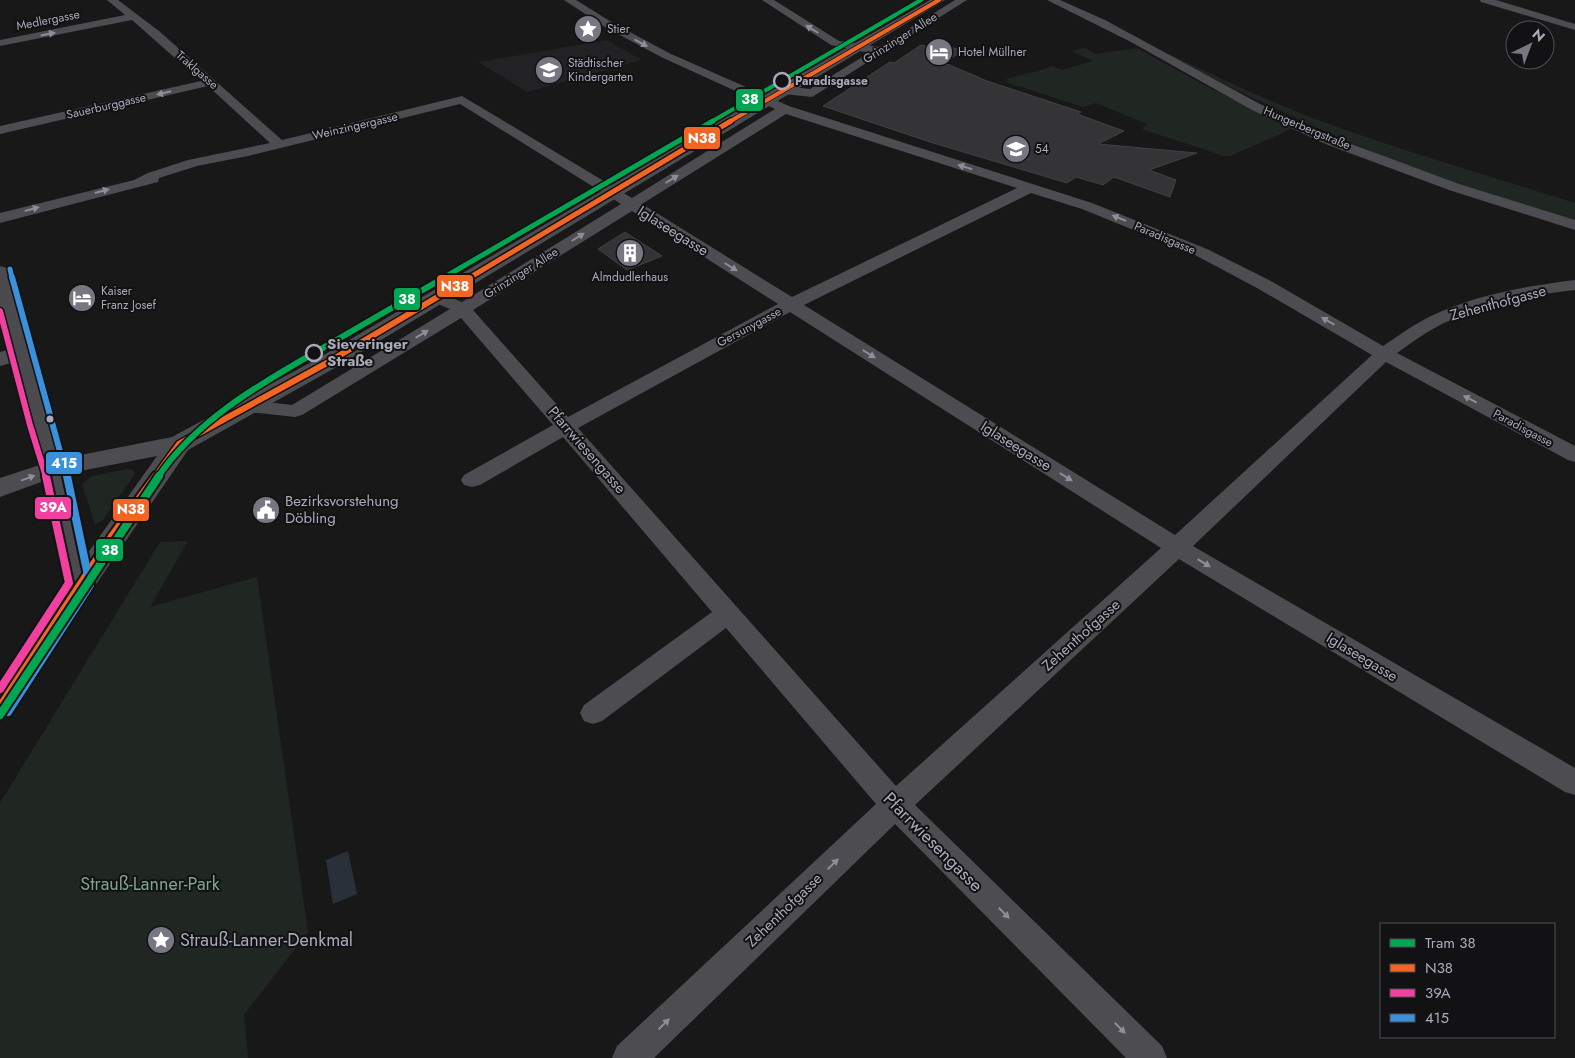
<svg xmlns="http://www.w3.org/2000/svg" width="1575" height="1058" font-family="Jost,sans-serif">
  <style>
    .built { fill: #222224 }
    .green { fill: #202722 }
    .water { fill: #2a303a }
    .building { fill: #343436; stroke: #414044 }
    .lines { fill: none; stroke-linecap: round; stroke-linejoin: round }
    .minor { fill: #4c4c51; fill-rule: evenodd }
    .tertiary { fill: #4c4c51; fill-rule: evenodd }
    .secondary { fill: #4b4b4f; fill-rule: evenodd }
    .bus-1-far3-casing { stroke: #121214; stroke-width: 5.5 }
    .bus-1-far2-casing { stroke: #121214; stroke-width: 8 }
    .bus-1-far1-casing { stroke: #121214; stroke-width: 9 }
    .bus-1-casing { stroke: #121214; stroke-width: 12 }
    .bus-2-far1-casing { stroke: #121214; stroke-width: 9 }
    .bus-2-casing { stroke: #121214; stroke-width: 12 }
    .bus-3-far2-casing { stroke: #121214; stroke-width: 8 }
    .bus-3-far1-casing { stroke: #121214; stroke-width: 9 }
    .bus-3-casing { stroke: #121214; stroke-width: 12 }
    .bus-1-far3 { stroke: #f26522; stroke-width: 4 }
    .bus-1-far2 { stroke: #f26522; stroke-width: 5 }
    .bus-1-far1 { stroke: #f26522; stroke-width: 6 }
    .bus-1 { stroke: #f26522; stroke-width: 8 }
    .bus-2-far1 { stroke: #f240a1; stroke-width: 6 }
    .bus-2 { stroke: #f240a1; stroke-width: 8 }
    .bus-3-far2 { stroke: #3a90db; stroke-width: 5 }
    .bus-3-far1 { stroke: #3a90db; stroke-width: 6 }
    .bus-3 { stroke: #3a90db; stroke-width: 8 }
    .tram-1-far3-casing { stroke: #121214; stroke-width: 5.5 }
    .tram-1-far2-casing { stroke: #121214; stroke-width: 8 }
    .tram-1-far1-casing { stroke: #121214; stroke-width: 9 }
    .tram-1-casing { stroke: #121214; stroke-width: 12 }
    .tram-1-far3 { stroke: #00a651; stroke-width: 4 }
    .tram-1-far2 { stroke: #00a651; stroke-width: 5 }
    .tram-1-far1 { stroke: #00a651; stroke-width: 6 }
    .tram-1 { stroke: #00a651; stroke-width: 8 }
    .oneway { fill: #8d8e9a }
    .stop-dot { fill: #121214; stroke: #a9aab9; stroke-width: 2.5 }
    .bus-dot { fill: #a9aab9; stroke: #121214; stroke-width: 2 }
    .labels { text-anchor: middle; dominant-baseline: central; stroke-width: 4; stroke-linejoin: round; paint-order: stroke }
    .far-street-label { font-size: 12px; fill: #a9aab9; stroke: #121214 }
    .far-poi-label { font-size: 12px; fill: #a9aab9; stroke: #121214; text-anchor: start }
    .far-stop-label { font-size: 12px; font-weight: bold; fill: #a9aab9; stroke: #121214; text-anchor: start }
    .street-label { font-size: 15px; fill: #a9aab9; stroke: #121214 }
    .stop-label { font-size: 15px; font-weight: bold; fill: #a9aab9; stroke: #121214; text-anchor: start }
    .poi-label { font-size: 15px; fill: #a9aab9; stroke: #121214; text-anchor: start }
    .near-street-label { font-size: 18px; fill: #a9aab9; stroke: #121214 }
    .near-park-label { font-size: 18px; fill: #7fa48a; stroke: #121214 }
    .near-poi-label { font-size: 18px; fill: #a9aab9; stroke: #121214; text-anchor: start }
    .line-badge { stroke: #121214; stroke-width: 2 }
    .badge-label { font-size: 14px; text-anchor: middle; font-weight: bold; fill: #fff }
  </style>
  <rect width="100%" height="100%" fill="#181818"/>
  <path class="built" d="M 607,40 L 642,60 L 527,92 L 478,62 Z"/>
  <g class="green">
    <path d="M 1085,48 L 1095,54 L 1137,48 L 1206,86 L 1292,128 L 1274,137 L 1230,156 L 1224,156 L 1142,129 L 1147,124 L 1096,103 L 1083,107 L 1006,82 L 1009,80 L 1005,79 L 1045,69 L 1051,66 L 1062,70 L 1093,61 L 1072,51 Z"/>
    <path d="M 1169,54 C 1221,79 1274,104 1329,124 C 1410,153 1493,177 1575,203 L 1575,220 C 1432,184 1297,121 1166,55 Z"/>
    <path d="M 127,469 L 133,470 L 135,474 L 102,521 L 95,524 L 82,484 L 92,476 Z"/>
    <path d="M 188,541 L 150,607 L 257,577 L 308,932 L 244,1015 L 248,1058 L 0,1058 L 0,803 L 160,542 Z"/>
  </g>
  <path class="water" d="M 348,851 L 357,894 L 333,904 L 326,860 Z"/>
  <g class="building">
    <path d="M 934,44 L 963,50 L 945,63 L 987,81 L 1081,112 L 1077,114 L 1124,131 L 1098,144 L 1197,153 L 1149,170 L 1176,180 L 1170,197 L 1114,177 L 1103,185 L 1076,177 L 1067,183 L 930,142 L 823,106 L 890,62 L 894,63 L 921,45 L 930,47 Z"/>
    <path d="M 625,232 L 662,256 L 627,270 L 598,249 Z"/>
  </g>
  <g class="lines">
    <g class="minor">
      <path d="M 107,0 L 118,0 L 159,31 L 282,140 L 462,96 L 632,198 L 775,109 L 661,57 L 605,27 L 564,0 L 576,0 L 613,23 L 669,53 L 789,106 L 1092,203 L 1207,249 L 1269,280 L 1383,346 C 1398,336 1413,325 1429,317 C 1474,295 1526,286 1575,280 L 1575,290 C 1530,295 1483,304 1442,324 C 1426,332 1411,343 1397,353 L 1575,446 L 1575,462 L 1568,460 L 1386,362 L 1193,546 L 1575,768 L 1575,795 L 1565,792 L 1179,559 L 915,805 L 1162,1046 L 1167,1058 L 1126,1058 L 895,824 L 654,1058 L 612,1058 L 617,1046 L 876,804 L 726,628 L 602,721 L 593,724 L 584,721 L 580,713 L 584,705 L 712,612 L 563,437 L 480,485 L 472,487 L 464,485 L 461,480 L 464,475 L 553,425 L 461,318 L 302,415 L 295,417 L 249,412 L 242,410 L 239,406 L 242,402 L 249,400 L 292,405 L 450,309 L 431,301 L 428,297 L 431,293 C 442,291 452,298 462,302 L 621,204 L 460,104 L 248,156 L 197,166 L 159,178 L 158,182 L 0,223 L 0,213 L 134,180 L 148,173 L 188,160 L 270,143 L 208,86 L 0,134 L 0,126 L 201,81 L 132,20 L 0,46 L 0,40 L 125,15 ZM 786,114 L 1017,188 L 792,297 L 642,204 ZM 1031,193 L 1082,209 L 1195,255 L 1257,288 L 1372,355 L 1175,535 L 804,305 ZM 632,211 L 778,304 L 568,417 L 473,310 ZM 790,312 L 1161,548 L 896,786 L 578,428 Z"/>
      <path d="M 762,0 L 774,0 L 839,41 L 879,47 L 955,0 L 967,0 L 812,97 L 784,94 L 778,90 L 784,86 L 810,89 L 869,53 L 831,45 Z"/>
      <path d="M 1047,0 L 1060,0 L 1105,20 L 1260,104 L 1338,139 L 1459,184 L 1575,220 L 1575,230 L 1449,190 L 1328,145 L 1252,110 L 1131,42 Z"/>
      <path d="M 1480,0 L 1496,0 L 1575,24 L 1575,30 L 1481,2 Z"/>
    </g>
    <g class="tertiary">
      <path d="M 930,0 L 945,0 L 333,369 L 188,450 L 90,593 L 80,596 L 70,593 L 65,585 L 157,456 L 60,475 L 0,497 L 0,478 L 55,460 L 172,437 L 317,359 L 761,97 Z"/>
      <path d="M 22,346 L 30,348 L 33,353 L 30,358 L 0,366 L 0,352 Z"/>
    </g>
    <path class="secondary" d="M 0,266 L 7,268 L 10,272 L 52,422 L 68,468 L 95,585 L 12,716 L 0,720 L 0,680 L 65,584 L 42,468 L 28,422 L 0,312 Z"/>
    <defs>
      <path id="bus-1-far3" d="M 729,122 L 939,0"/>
      <path id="bus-1-far2" d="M 469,278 L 731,121"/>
      <path id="bus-1-far1" d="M 155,477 L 179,444 L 325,364 L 471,277"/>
      <path id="bus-1" d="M 0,707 L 113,535 L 156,476"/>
      <path id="bus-2-far1" d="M 0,311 L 30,425 L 46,477"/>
      <path id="bus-2" d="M 0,689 L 69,583 L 46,476"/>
      <path id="bus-3-far2" d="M 10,269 L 12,278"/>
      <path id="bus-3-far1" d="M 12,277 L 67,477"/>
      <path id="bus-3" d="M 8,712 L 90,585 L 67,476"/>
    </defs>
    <use href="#bus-1-far3" class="bus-1-far3-casing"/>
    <use href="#bus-1-far2" class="bus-1-far2-casing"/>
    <use href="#bus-1-far1" class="bus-1-far1-casing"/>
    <use href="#bus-1" class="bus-1-casing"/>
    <use href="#bus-2-far1" class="bus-2-far1-casing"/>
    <use href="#bus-2" class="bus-2-casing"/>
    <use href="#bus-3-far2" class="bus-3-far2-casing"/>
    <use href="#bus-3-far1" class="bus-3-far1-casing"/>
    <use href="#bus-3" class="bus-3-casing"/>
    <use href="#bus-1-far3" class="bus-1-far3"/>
    <use href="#bus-1-far2" class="bus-1-far2"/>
    <use href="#bus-1-far1" class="bus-1-far1"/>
    <use href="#bus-1" class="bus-1"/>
    <use href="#bus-2-far1" class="bus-2-far1"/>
    <use href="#bus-2" class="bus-2"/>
    <use href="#bus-3-far2" class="bus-3-far2"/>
    <use href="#bus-3-far1" class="bus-3-far1"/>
    <use href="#bus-3" class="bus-3"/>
    <defs>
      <path id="tram-1-far3" d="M 711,122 L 921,0"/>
      <path id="tram-1-far2" d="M 443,278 L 713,121"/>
      <path id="tram-1-far1" d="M 158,477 C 197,419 262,383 321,349 C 362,325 404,301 445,277"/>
      <path id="tram-1" d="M 0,715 L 159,476"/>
    </defs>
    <use href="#tram-1-far3" class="tram-1-far3-casing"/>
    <use href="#tram-1-far2" class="tram-1-far2-casing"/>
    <use href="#tram-1-far1" class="tram-1-far1-casing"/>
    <use href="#tram-1" class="tram-1-casing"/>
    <use href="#tram-1-far3" class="tram-1-far3"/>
    <use href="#tram-1-far2" class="tram-1-far2"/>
    <use href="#tram-1-far1" class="tram-1-far1"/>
    <use href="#tram-1" class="tram-1"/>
  </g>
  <defs><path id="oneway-solid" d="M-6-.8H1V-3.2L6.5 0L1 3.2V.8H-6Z" transform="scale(1.25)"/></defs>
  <g class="oneway">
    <use href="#oneway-solid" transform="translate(812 29) rotate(-148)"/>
    <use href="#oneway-solid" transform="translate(48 34) rotate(-11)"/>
    <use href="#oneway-solid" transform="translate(641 43) rotate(28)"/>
    <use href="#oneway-solid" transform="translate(164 93) rotate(167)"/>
    <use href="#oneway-solid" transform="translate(965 167) rotate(-163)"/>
    <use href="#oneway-solid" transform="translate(672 179) rotate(-32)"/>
    <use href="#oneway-solid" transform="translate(102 191) rotate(-15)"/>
    <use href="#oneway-solid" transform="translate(32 209) rotate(-15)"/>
    <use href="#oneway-solid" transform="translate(1119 218) rotate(-158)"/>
    <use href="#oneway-solid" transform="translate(578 237) rotate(-32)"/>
    <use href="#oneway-solid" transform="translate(731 267) rotate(32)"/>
    <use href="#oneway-solid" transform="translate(1328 321) rotate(-150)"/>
    <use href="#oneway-solid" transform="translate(422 334) rotate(-31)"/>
    <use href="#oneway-solid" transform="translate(869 354) rotate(32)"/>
    <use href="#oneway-solid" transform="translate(1470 399) rotate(-152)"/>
    <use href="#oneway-solid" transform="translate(1066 477) rotate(32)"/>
    <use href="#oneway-solid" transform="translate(28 478) rotate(-20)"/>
    <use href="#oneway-solid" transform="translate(1204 563) rotate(31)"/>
    <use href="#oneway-solid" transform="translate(833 864) rotate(-44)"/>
    <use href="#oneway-solid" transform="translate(1004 913) rotate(45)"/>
    <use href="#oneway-solid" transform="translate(664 1024) rotate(-44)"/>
    <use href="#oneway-solid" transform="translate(1120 1028) rotate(45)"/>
  </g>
  <defs>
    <symbol id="sight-disc" viewBox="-11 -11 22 22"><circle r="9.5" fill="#767781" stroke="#121214"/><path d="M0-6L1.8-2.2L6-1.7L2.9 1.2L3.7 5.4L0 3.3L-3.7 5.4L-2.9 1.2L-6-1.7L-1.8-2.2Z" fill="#fff"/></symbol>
    <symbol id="hotel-disc" viewBox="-11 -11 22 22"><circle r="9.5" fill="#767781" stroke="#121214"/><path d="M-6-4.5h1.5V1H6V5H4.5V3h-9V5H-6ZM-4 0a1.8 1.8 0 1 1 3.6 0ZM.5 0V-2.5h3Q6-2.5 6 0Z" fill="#fff"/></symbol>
    <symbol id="school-disc" viewBox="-11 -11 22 22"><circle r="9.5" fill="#767781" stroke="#121214"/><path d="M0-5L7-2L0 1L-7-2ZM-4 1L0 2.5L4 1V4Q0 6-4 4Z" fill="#fff"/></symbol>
    <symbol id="building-disc" viewBox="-11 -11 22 22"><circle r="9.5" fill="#767781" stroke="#121214"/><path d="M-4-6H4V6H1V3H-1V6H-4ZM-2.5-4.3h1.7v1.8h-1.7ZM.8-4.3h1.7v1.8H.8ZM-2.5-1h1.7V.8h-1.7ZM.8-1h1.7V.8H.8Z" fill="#fff"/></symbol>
    <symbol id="civic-disc" viewBox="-11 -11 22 22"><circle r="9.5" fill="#767781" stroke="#121214"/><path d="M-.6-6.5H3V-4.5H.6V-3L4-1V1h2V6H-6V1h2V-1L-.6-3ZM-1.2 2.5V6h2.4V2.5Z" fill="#fff"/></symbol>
  </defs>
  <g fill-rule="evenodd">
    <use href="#sight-disc" x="572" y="13" width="32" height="32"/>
    <use href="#hotel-disc" x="923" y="36" width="32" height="32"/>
    <use href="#school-disc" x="533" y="54" width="32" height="32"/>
    <use href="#school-disc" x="1000" y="133" width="32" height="32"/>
    <use href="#building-disc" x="614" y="237" width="32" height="32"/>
    <use href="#hotel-disc" x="66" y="282" width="32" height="32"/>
    <use href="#civic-disc" x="250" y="494" width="32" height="32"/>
    <use href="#sight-disc" x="145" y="924" width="32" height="32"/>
  </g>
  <g class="stop-dot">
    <circle cx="782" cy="81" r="8"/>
    <circle cx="314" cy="353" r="8"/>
  </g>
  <circle class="bus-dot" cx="50" cy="419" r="4.5"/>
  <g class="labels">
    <g class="far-street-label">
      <text transform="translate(48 20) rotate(-11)">Medlergasse</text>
      <text transform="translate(900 38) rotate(-32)">Grinzinger Allee</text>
      <text transform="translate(197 70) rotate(41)">Traklgasse</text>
      <text transform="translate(106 106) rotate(-13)">Sauerburggasse</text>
      <text transform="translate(355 126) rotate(-13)">Weinzingergasse</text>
      <text transform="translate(1307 128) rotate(23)">Hungerbergstraße</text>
      <text transform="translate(1165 238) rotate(23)">Paradisgasse</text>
      <text transform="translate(521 273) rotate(-32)">Grinzinger Allee</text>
      <text transform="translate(749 327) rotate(-28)">Gersunygasse</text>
      <text transform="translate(1523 428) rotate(28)">Paradisgasse</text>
    </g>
    <g class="far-poi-label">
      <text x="607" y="29">Stier</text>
      <text x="958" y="52">Hotel Müllner</text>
      <text x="568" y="63">Städtischer<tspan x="568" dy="14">Kindergarten</tspan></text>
      <text x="1035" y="149">54</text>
      <text x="630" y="277" text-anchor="middle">Almdudlerhaus</text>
      <text x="101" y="291">Kaiser<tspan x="101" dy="14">Franz Josef</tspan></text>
    </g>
    <g class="far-stop-label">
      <text x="795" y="81">Paradisgasse</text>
    </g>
    <g class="street-label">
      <text transform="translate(673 231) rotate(32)">Iglaseegasse</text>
      <text transform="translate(1498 303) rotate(-15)">Zehenthofgasse</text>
      <text transform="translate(1016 446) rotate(32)">Iglaseegasse</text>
      <text transform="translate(587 450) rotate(49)">Pfarrwiesengasse</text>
      <text transform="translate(1081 635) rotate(-42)">Zehenthofgasse</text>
      <text transform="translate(1362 657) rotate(31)">Iglaseegasse</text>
      <text transform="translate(784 910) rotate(-44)">Zehenthofgasse</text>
    </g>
    <g class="stop-label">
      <text x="327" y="344">Sieveringer<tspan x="327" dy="17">Straße</tspan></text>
    </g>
    <g class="poi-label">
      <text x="285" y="501">Bezirksvorstehung<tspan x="285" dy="17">Döbling</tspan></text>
    </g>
    <g class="near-street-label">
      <text transform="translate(933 842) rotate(45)">Pfarrwiesengasse</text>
    </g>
    <g class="near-park-label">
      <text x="150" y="884">Strauß-Lanner-Park</text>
    </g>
    <g class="near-poi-label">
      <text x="180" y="940">Strauß-Lanner-Denkmal</text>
    </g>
  </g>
  <g class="line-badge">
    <rect x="735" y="88" width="29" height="24" rx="5" fill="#00a651"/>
    <rect x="683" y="126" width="38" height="24" rx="5" fill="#f26522"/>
    <rect x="436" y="274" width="38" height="24" rx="5" fill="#f26522"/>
    <rect x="393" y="287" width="28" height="24" rx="5" fill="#00a651"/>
    <rect x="45" y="451" width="38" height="24" rx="5" fill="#3a90db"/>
    <rect x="34" y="496" width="38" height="24" rx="5" fill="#f240a1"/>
    <rect x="112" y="498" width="38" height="24" rx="5" fill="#f26522"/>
    <rect x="95" y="538" width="29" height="24" rx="5" fill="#00a651"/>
  </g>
  <g class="badge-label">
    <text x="750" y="104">38</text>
    <text x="702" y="143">N38</text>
    <text x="455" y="291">N38</text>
    <text x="407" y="304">38</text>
    <text x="64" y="468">415</text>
    <text x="53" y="512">39A</text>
    <text x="131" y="514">N38</text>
    <text x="110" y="555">38</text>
  </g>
  <rect x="1380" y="923" width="175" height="115" fill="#121214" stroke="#4e4f56"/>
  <rect x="1390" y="939" width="25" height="8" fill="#00a651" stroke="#4e4f56"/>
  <text x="1425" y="948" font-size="15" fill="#a9aab9">Tram 38</text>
  <rect x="1390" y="964" width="25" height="8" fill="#f26522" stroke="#4e4f56"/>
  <text x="1425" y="973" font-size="15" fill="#a9aab9">N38</text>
  <rect x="1390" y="989" width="25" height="8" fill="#f240a1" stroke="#4e4f56"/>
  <text x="1425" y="998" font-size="15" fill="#a9aab9">39A</text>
  <rect x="1390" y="1014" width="25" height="8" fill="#3a90db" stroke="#4e4f56"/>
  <text x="1425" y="1023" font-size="15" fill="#a9aab9">415</text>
  <g transform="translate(1530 45) rotate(42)"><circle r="24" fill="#121214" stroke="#4e4f56"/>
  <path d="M0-4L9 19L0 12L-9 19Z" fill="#767781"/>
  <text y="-8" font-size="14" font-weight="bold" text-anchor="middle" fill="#a9aab9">N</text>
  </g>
</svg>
